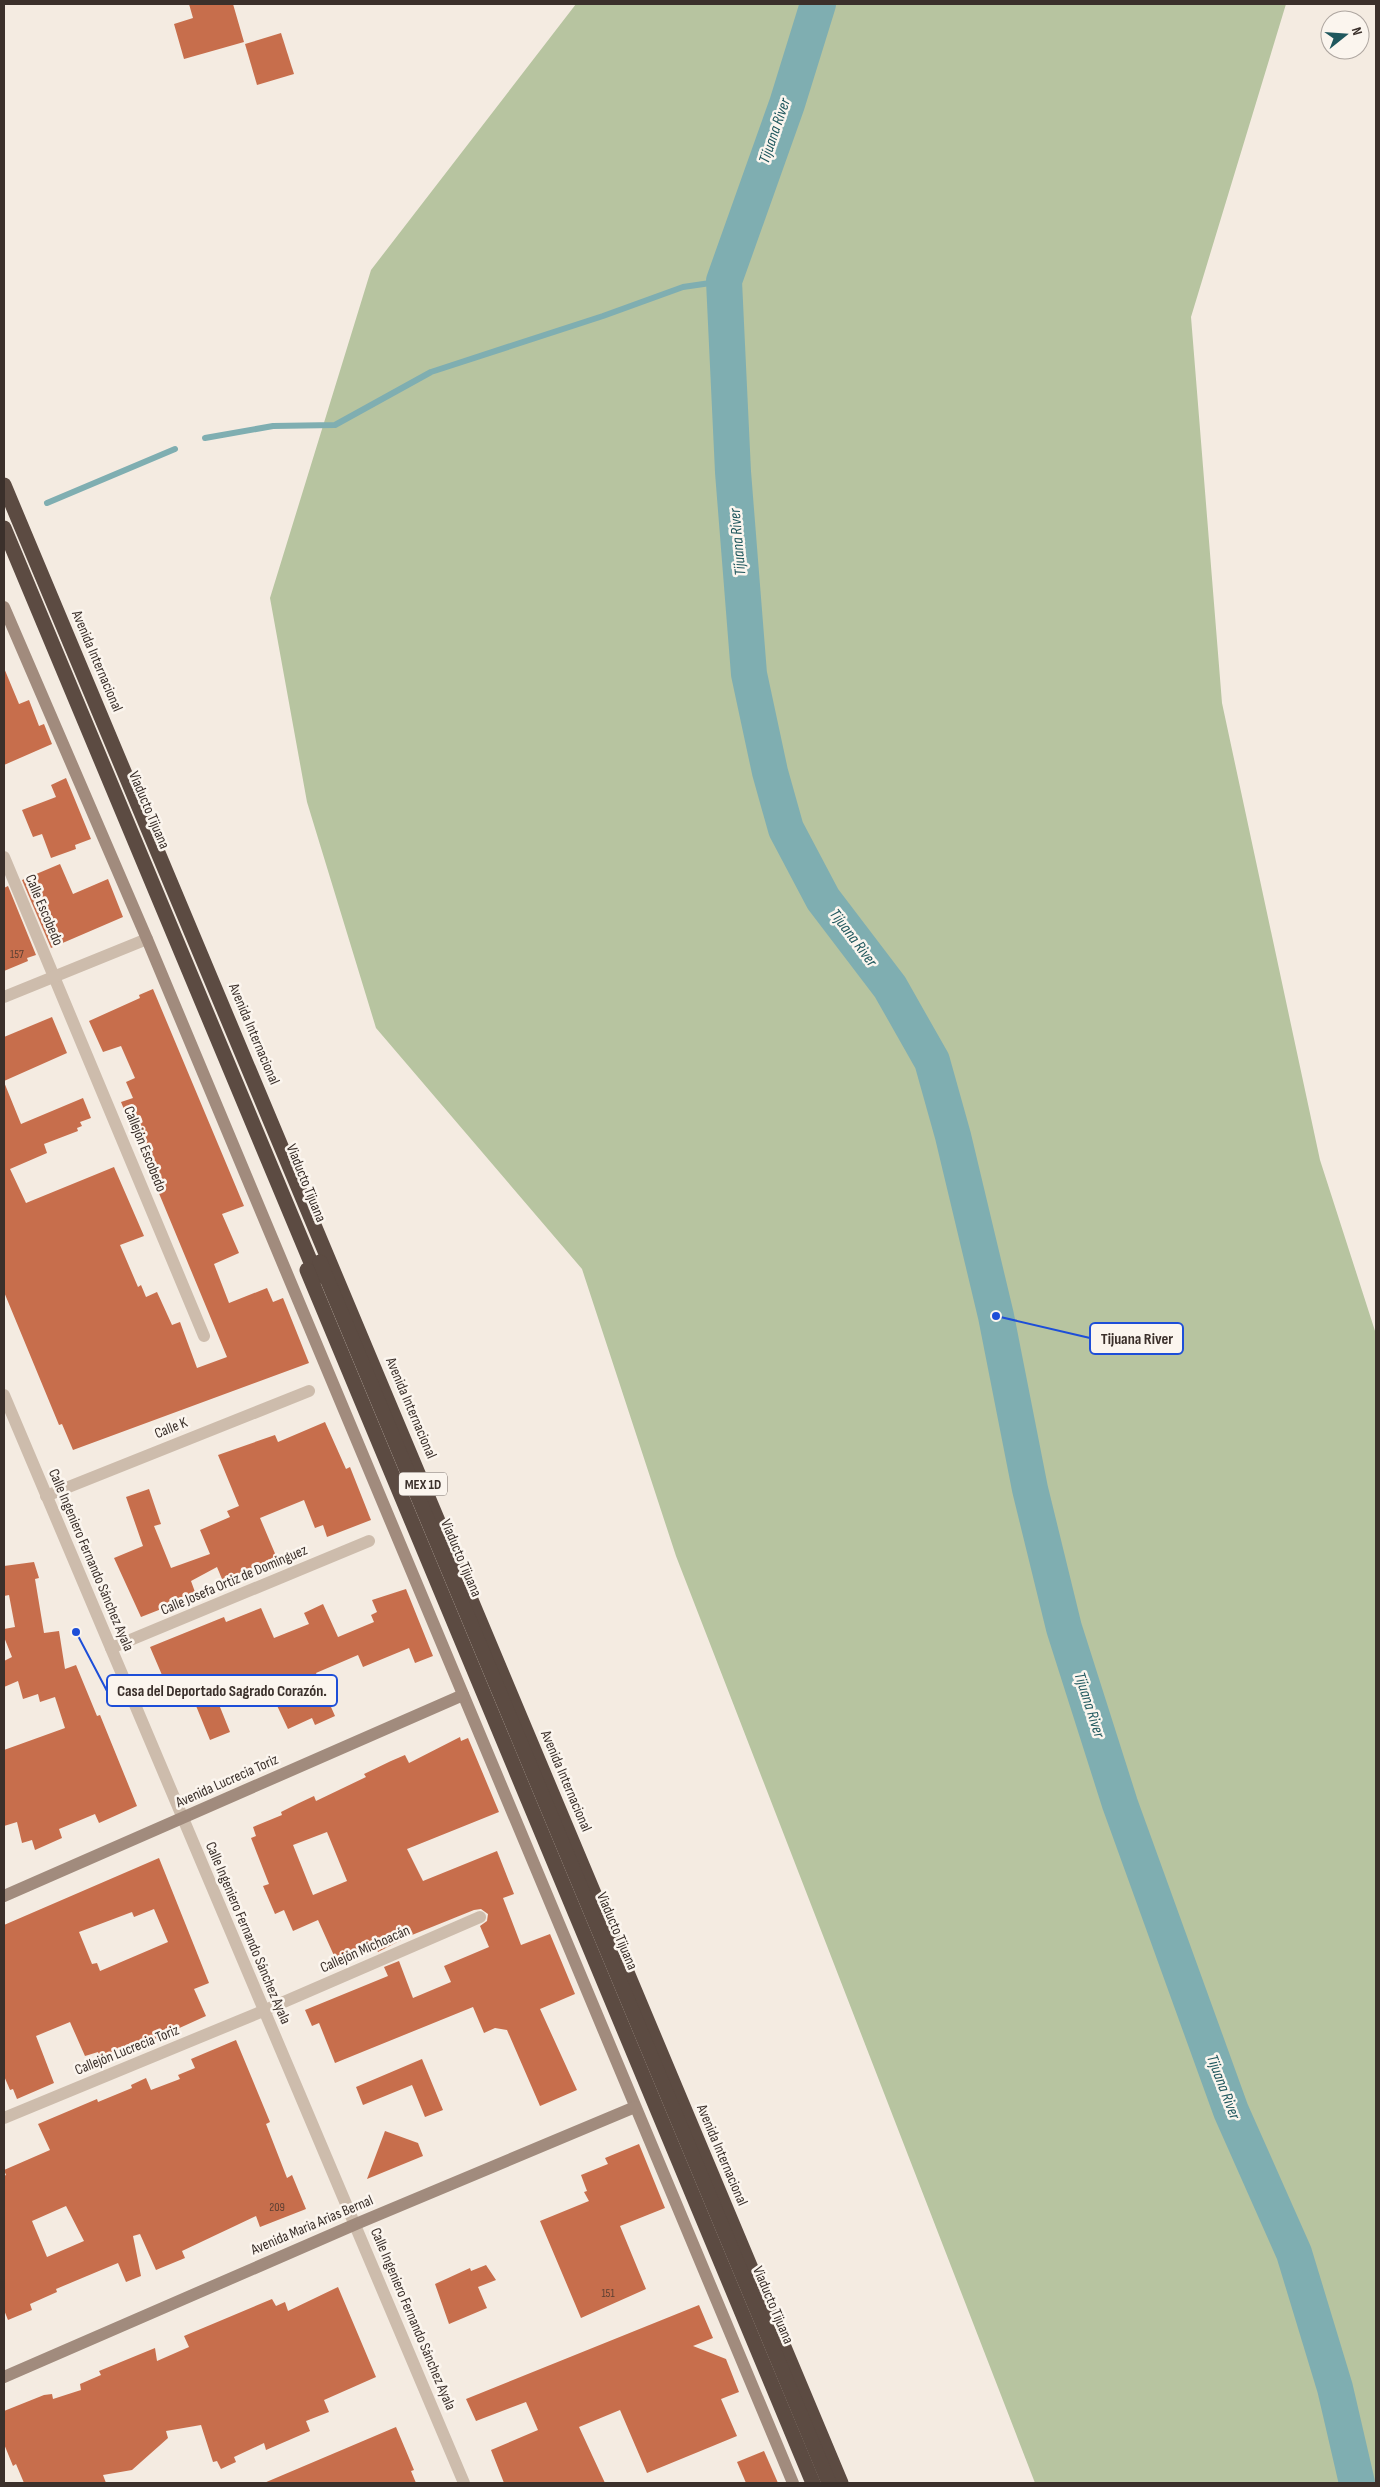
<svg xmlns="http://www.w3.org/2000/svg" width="1380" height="2487" font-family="'Sofia Sans Condensed',sans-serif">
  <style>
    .green { fill: #b7c4a0 }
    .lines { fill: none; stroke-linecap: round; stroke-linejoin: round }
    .stream { stroke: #7faeb1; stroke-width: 6 }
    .river { stroke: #7faeb1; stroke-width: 36 }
    .building { fill: #c76e4c; fill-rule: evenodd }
    .street { stroke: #cdbcac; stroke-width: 12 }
    .secondary { stroke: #a18b7d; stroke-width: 12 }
    .highway { stroke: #5c4b42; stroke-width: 15 }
    .labels { text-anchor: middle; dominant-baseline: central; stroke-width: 5; stroke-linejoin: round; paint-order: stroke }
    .number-label { font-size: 12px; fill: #5e4033 }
    .shield { fill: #fbf5ee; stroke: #756b66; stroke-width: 1 }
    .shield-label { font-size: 14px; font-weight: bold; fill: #3b302b }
    .street-label { font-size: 15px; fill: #3b302b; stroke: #fbf5ee }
    .water-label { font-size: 16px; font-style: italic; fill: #1f575d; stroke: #fbf5ee }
    .leader { fill: none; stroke: #1d4ed8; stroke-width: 2 }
    .callout-dot { fill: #1d4ed8; stroke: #fbf5ee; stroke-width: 2 }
    .callout { fill: #fbf5ee; stroke: #1d4ed8; stroke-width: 2 }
    .callout-label { font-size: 16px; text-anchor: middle; font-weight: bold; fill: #3b302b }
  </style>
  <rect width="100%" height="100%" fill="#f4ebe1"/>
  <path class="green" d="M 576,4 L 1286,4 L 1191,317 L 1222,703 L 1320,1160 L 1376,1334 L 1376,2483 L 1035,2483 L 676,1556 L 582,1269 L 376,1028 L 307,802 L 270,598 L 371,270 Z"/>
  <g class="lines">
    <g class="stream">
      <path d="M 205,438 L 273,426 L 335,425 L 431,372 L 603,316 L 683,287 L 724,281"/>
      <path d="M 47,503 L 175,449"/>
    </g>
    <path class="river" d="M 818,4 L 787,104 L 724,281 L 733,472 L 749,674 L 770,772 L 786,829 L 823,899 L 890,987 L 932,1061 L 953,1136 L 996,1316 L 1030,1489 L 1064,1628 L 1120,1804 L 1231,2111 L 1294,2253 L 1335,2388 L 1357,2483"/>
  </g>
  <g class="building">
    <path d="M 189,4 L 233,4 L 244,42 L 184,59 L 174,24 L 193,18 Z"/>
    <path d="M 281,33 L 294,74 L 257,85 L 245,44 Z"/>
    <path d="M 4,668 L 19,704 L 29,700 L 39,726 L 44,724 L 52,744 L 4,765 Z"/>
    <path d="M 66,778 L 91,839 L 75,845 L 76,849 L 51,858 L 42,834 L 33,837 L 22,810 L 56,797 L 51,785 Z"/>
    <path d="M 60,864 L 73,894 L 108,879 L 123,917 L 51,948 L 22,880 Z"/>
    <path d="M 8,886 L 36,955 L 27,958 L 28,961 L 4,971 L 4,888 Z"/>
    <path d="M 153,989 L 244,1206 L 222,1214 L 239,1253 L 214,1264 L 229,1303 L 267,1288 L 273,1302 L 283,1298 L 309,1363 L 73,1450 L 62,1424 L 59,1425 L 4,1292 L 4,1082 L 21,1124 L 83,1098 L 91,1118 L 80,1122 L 82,1126 L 77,1128 L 78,1131 L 44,1144 L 47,1153 L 10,1169 L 26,1203 L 114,1167 L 144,1236 L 120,1245 L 138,1287 L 141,1285 L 146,1297 L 157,1292 L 172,1325 L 180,1322 L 197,1368 L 227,1357 L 121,1102 L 133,1098 L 126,1082 L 135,1078 L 121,1046 L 103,1052 L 89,1021 L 140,998 L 139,995 Z"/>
    <path d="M 52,1017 L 67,1053 L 4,1081 L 4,1037 Z"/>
    <path d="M 325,1422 L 346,1469 L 350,1467 L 371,1520 L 327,1537 L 323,1525 L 315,1528 L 304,1500 L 260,1518 L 279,1563 L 239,1579 L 237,1574 L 222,1579 L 217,1567 L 191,1581 L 195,1592 L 168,1602 L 169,1606 L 141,1617 L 114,1558 L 143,1546 L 126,1497 L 149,1489 L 161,1524 L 154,1526 L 171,1568 L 210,1554 L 200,1530 L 230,1517 L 227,1511 L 239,1506 L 218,1455 L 275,1435 L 278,1442 Z"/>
    <path d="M 34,1562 L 39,1578 L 35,1579 L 44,1633 L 59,1631 L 65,1669 L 76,1665 L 97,1716 L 100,1715 L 137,1806 L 99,1823 L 95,1814 L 59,1829 L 62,1838 L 35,1850 L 32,1840 L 22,1843 L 17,1822 L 4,1826 L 4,1750 L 65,1728 L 55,1697 L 40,1702 L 38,1694 L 23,1699 L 18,1681 L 4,1687 L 4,1661 L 12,1657 L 4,1637 L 4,1629 L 15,1627 L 9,1595 L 4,1596 L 4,1566 Z"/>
    <path d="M 406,1589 L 433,1656 L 415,1663 L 409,1648 L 363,1667 L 358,1655 L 316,1673 L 335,1716 L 315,1725 L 312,1718 L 288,1729 L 265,1680 L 263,1681 L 262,1678 L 216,1697 L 230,1732 L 210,1740 L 192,1696 L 174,1703 L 150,1647 L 224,1617 L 226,1622 L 261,1608 L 274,1638 L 309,1624 L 304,1613 L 323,1604 L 338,1637 L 374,1622 L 371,1615 L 377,1612 L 372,1600 Z"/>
    <path d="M 460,1737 L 461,1741 L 468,1738 L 499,1812 L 407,1849 L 423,1881 L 497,1851 L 514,1894 L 503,1898 L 521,1945 L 550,1934 L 575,1994 L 540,2009 L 577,2090 L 540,2106 L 507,2030 L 495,2028 L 484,2033 L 473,2007 L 335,2063 L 319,2023 L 312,2026 L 305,2010 L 388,1976 L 384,1967 L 399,1961 L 413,1998 L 451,1982 L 444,1966 L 489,1947 L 480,1926 L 487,1921 L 488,1914 L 481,1909 L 474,1910 L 407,1937 L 378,1952 L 375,1945 L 336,1960 L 318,1920 L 293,1931 L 284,1910 L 275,1914 L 263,1886 L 269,1884 L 251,1838 L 256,1836 L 253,1827 L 282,1815 L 281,1812 L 297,1804 L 314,1796 L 316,1801 L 366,1777 L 364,1774 L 391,1761 L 405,1755 L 409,1763 ZM 327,1832 L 347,1881 L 313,1895 L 293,1845 Z"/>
    <path d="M 159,1858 L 209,1983 L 194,1989 L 206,2016 L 102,2063 L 98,2052 L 85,2056 L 70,2022 L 36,2036 L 54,2083 L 17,2099 L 13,2089 L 10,2090 L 4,2076 L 4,1925 ZM 154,1909 L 168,1942 L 100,1971 L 97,1963 L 92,1964 L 79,1932 L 132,1912 L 134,1917 Z"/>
    <path d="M 236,2040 L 270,2122 L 266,2124 L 287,2178 L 292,2175 L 306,2209 L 260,2227 L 256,2216 L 182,2251 L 185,2258 L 156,2270 L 140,2234 L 133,2236 L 141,2276 L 126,2282 L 118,2263 L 56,2289 L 57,2292 L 30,2304 L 32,2310 L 8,2320 L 4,2310 L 4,2176 L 6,2175 L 4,2170 L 50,2150 L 38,2124 L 97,2099 L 98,2102 L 132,2088 L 131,2085 L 146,2078 L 151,2090 L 180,2079 L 178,2075 L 195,2068 L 191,2059 ZM 66,2206 L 84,2241 L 47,2257 L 32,2221 Z"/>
    <path d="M 422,2059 L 443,2110 L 425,2117 L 412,2085 L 363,2105 L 356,2087 Z"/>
    <path d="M 385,2131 L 418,2143 L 423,2156 L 367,2179 Z"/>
    <path d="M 639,2144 L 665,2208 L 620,2226 L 646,2289 L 581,2318 L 540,2221 L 589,2201 L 584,2192 L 587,2191 L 581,2175 L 608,2164 L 605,2158 Z"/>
    <path d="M 486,2265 L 496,2280 L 478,2287 L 487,2308 L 449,2324 L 435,2284 L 470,2268 L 471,2271 Z"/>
    <path d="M 338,2287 L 376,2377 L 324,2400 L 329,2412 L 306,2421 L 310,2431 L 266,2450 L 264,2443 L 234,2457 L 236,2462 L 221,2469 L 217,2461 L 213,2462 L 201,2425 L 166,2431 L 168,2438 L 132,2470 L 103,2475 L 106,2483 L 24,2483 L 16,2464 L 13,2466 L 4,2444 L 4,2411 L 44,2395 L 52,2394 L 53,2399 L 81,2390 L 80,2384 L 101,2375 L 99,2371 L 155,2348 L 157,2361 L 189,2347 L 184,2336 L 272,2299 L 276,2306 L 285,2302 L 288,2311 Z"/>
    <path d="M 699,2305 L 713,2338 L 693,2346 L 726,2359 L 739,2392 L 721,2399 L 737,2436 L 647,2473 L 620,2410 L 579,2427 L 605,2483 L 504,2483 L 491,2450 L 538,2430 L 526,2402 L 476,2421 L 466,2399 Z"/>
    <path d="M 396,2427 L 414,2470 L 411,2471 L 416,2483 L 264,2483 Z"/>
    <path d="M 764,2451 L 778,2483 L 746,2483 L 737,2462 Z"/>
  </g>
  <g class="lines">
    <g class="street">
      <path d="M 4,857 L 204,1336"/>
      <path d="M 4,997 L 147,939"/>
      <path d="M 4,1395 L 464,2483"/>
      <path d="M 46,1496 L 309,1391"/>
      <path d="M 111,1648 L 369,1541"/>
      <path d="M 4,2118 L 263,2011 L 480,1917"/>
    </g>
    <g class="secondary">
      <path d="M 4,607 L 147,939 L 793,2483"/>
      <path d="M 4,1896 L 463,1695"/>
      <path d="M 4,2377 L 356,2224 L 635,2107"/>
    </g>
    <g class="highway">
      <path d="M 4,485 L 841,2483"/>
      <path d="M 4,528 L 317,1277"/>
      <path d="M 320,1262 L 829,2483"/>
      <path d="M 307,1270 L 813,2483"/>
    </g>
  </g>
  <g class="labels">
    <g class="number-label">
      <text x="17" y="954">157</text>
      <text x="277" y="2207">209</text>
      <text x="608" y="2293">151</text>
    </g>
    <rect class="shield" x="399" y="1472.5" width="48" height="23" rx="4"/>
    <g class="shield-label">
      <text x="423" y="1484">MEX 1D</text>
    </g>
    <g class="street-label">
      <text transform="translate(97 661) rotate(67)">Avenida Internacional</text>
      <text transform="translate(149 810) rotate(67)">Viaducto Tijuana</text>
      <text transform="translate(44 910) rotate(67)">Calle Escobedo</text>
      <text transform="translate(254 1034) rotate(67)">Avenida Internacional</text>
      <text transform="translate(145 1149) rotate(68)">Callejón Escobedo</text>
      <text transform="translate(306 1183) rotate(68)">Viaducto Tijuana</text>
      <text transform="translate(411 1408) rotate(67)">Avenida Internacional</text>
      <text transform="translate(171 1428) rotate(-22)">Calle K</text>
      <text transform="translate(461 1558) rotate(67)">Viaducto Tijuana</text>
      <text transform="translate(91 1560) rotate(67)">Calle Ingeniero Fernando Sánchez Ayala</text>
      <text transform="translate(234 1580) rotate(-23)">Calle Josefa Ortiz de Domínguez</text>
      <text transform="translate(227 1781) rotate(-24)">Avenida Lucrecia Toriz</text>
      <text transform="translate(566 1781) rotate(67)">Avenida Internacional</text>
      <text transform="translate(617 1931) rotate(67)">Viaducto Tijuana</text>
      <text transform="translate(248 1933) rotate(67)">Calle Ingeniero Fernando Sánchez Ayala</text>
      <text transform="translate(365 1949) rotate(-24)">Callejón Michoacán</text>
      <text transform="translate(127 2050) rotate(-22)">Callejón Lucrecia Toriz</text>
      <text transform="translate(722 2155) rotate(67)">Avenida Internacional</text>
      <text transform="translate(312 2225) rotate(-23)">Avenida Maria Arias Bernal</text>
      <text transform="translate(773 2305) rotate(67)">Viaducto Tijuana</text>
      <text transform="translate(413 2319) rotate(67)">Calle Ingeniero Fernando Sánchez Ayala</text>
    </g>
    <g class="water-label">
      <text transform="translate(775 131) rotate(-71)">Tijuana River</text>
      <text transform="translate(738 542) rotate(-95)">Tijuana River</text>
      <text transform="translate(853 938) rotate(53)">Tijuana River</text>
      <text transform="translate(1089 1705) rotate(72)">Tijuana River</text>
      <text transform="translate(1223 2087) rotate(69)">Tijuana River</text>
    </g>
  </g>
  <path class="leader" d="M996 1316L1090 1338M76 1632L107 1691"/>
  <g class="callout-dot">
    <circle cx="996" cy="1316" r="5"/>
    <circle cx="76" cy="1632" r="5"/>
  </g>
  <g class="callout">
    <rect x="1090" y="1323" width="93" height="31" rx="5"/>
    <rect x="107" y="1675" width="230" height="31" rx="5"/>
  </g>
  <g class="callout-label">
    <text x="1137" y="1344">Tijuana River</text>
    <text x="222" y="1696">Casa del Deportado Sagrado Corazón.</text>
  </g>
  <rect width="1380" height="2487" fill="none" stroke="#3b302b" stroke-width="10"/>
  <g transform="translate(1345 35) rotate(73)"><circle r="24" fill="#fbf5ee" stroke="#aea6a0"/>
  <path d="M0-4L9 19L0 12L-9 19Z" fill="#1f575d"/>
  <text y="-8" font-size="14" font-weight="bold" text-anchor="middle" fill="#3b302b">N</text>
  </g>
</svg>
